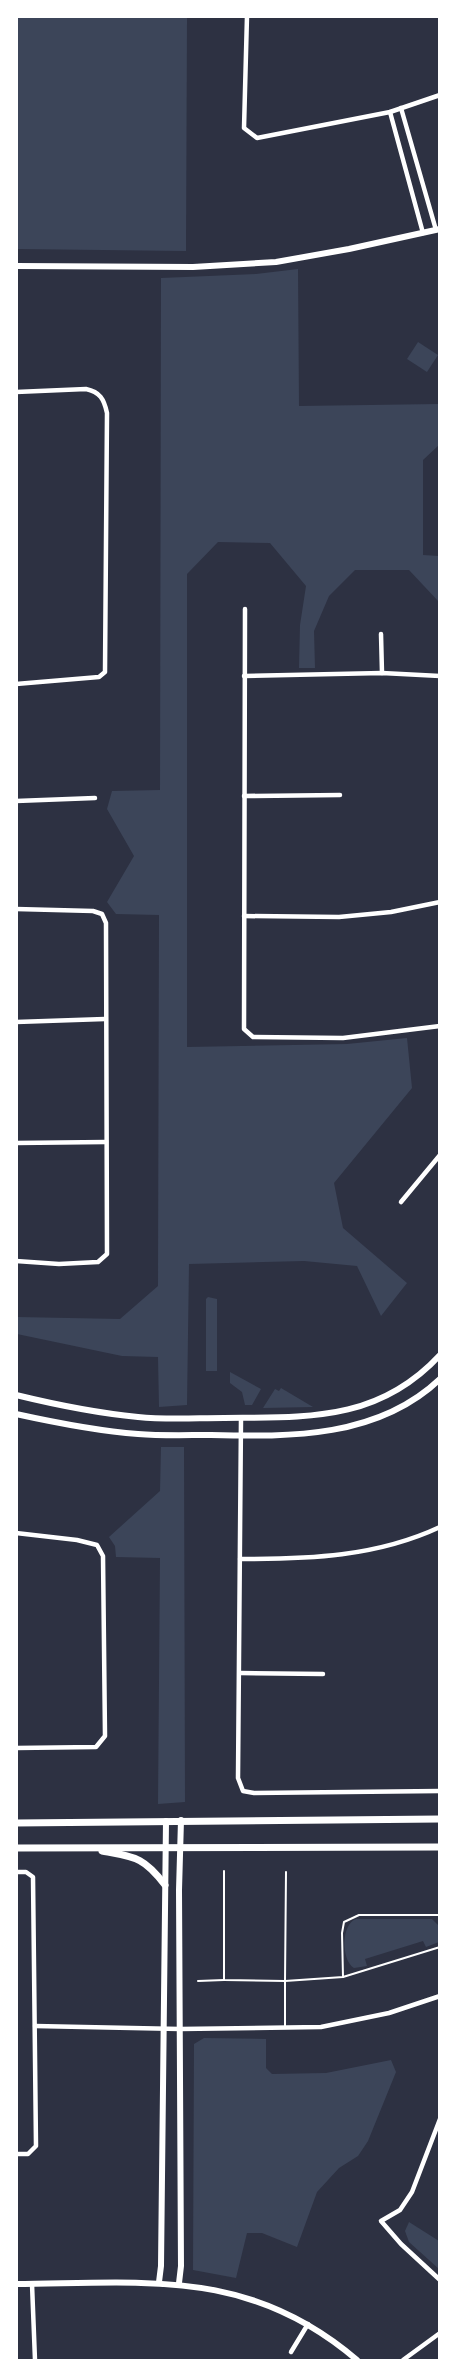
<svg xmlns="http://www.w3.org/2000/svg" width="456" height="2377" font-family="'IBM Plex Sans',sans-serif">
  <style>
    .green { fill: #3c4559 }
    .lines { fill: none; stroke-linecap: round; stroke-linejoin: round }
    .service { stroke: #fff; stroke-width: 2 }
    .minor { stroke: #fff; stroke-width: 4.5 }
    .tertiary { stroke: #fff; stroke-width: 6 }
    .secondary { stroke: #fff; stroke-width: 7 }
  </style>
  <rect width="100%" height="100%" fill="#2d3142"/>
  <g class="green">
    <path d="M 16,17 L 187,17 L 186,251 L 17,249 Z"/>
    <path d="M 298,269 L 299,406 L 439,404 L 439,445 L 423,460 L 423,555 L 439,556 L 439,602 L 409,570 L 355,570 L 329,596 L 314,631 L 315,668 L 299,668 L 300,625 L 306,586 L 270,543 L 218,542 L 187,574 L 187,1047 L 347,1044 L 407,1038 L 412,1088 L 334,1183 L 343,1228 L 407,1283 L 381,1316 L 357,1266 L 304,1261 L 189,1264 L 187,1405 L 159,1407 L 158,1357 L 122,1356 L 17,1334 L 17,1317 L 120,1319 L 158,1286 L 159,915 L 116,914 L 107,902 L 134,856 L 107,809 L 112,791 L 160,790 L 161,278 L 256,274 Z"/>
    <path d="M 418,342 L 438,355 L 427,372 L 407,359 Z"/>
    <path d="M 208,1297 L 217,1299 L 217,1371 L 206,1371 L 206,1299 Z"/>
    <path d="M 230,1372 L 261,1389 L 252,1405 L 245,1405 L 242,1392 L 230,1383 Z"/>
    <path d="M 281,1388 L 313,1407 L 263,1408 L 275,1389 L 279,1391 Z"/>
    <path d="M 161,1447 L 184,1447 L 185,1802 L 158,1804 L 160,1558 L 116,1557 L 115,1546 L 109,1537 L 160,1491 Z"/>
    <path d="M 356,1919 L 432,1919 L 439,1926 L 439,1942 L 426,1947 L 423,1941 L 365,1959 L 367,1966 L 354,1968 C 341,1960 341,1924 356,1919 Z"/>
    <path d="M 204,2038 L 266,2039 L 266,2068 L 272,2074 L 326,2073 L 391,2060 L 396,2072 L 368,2141 L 358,2156 L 339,2168 L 317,2192 L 297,2247 L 262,2233 L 247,2233 L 236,2278 L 193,2270 L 194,2044 Z"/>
    <path d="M 409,2222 L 439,2241 L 439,2269 L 409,2242 L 405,2231 Z"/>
  </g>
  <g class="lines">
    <g class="service">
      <path d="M 224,1871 L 224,1980 L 285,1981 L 285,2026"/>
      <path d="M 286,1872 L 285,1981 L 343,1977 L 440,1947"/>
      <path d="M 343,1977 L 342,1933 L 344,1922 L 359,1915 L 440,1915"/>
      <path d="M 198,1981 L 224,1980"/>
    </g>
    <g class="minor">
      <path d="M 247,16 L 244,128 L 257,138 L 390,112 L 440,95"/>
      <path d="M 401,108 L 436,230"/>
      <path d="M 390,112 L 423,233"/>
      <path d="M 16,392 L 86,389 C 100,392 104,399 107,413 L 105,672 L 99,677 L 16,684"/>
      <path d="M 245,609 L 244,1029 L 253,1037 L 343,1038 L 440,1026"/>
      <path d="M 381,634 L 382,673"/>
      <path d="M 244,676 L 382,673 L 440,676"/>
      <path d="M 244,796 L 340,795"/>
      <path d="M 16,801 L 95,798"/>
      <path d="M 16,909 L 93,911 L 102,914 L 106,923 L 107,1254 L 98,1262 L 59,1264 L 16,1261"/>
      <path d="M 244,916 L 339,917 L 391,912 L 440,902"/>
      <path d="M 16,1022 L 105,1019"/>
      <path d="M 16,1143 L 106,1142"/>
      <path d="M 401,1202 L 440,1155"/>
      <path d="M 241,1418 L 238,1778 L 243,1791 L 254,1793 L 440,1791"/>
      <path d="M 16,1533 L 77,1540 L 97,1545 L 103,1556 L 105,1736 L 96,1747 L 16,1748"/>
      <path d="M 240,1559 C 309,1559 376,1557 440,1527"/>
      <path d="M 240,1673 L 323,1674"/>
      <path d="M 16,1872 L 26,1872 L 33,1877 L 36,2146 L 28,2154 L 16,2154"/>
      <path d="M 35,2026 L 180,2029 L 321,2027 L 389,2013 L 440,1996"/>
      <path d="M 440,2119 L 412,2192 L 400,2210 L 381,2221 L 401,2244 L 440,2280"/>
      <path d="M 32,2284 L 35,2360"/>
      <path d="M 291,2352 L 308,2324"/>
      <path d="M 403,2360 L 440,2333"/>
    </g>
    <g class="tertiary">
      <path d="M 16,266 L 193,267 L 276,262 L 349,249 L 440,229"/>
      <path d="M 16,1395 C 57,1405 97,1413 138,1417 C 166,1420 196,1418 224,1418 C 307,1417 378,1422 440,1355"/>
      <path d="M 16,1414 C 57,1423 97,1431 138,1434 C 162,1436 187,1435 211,1435 C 291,1437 378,1438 440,1379"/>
      <path d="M 159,2282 L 161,2266 L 166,1821"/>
      <path d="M 179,2283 L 181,2266 L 179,1890 L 181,1820"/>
      <path d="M 16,2284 C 147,2283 250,2268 357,2360"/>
    </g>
    <g class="secondary">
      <path d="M 16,1823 L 440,1819"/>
      <path d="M 16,1848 L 440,1847"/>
      <path d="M 102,1851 C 135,1857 144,1857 165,1885"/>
    </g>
  </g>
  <rect width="456" height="2377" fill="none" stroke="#ffffff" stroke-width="36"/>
</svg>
